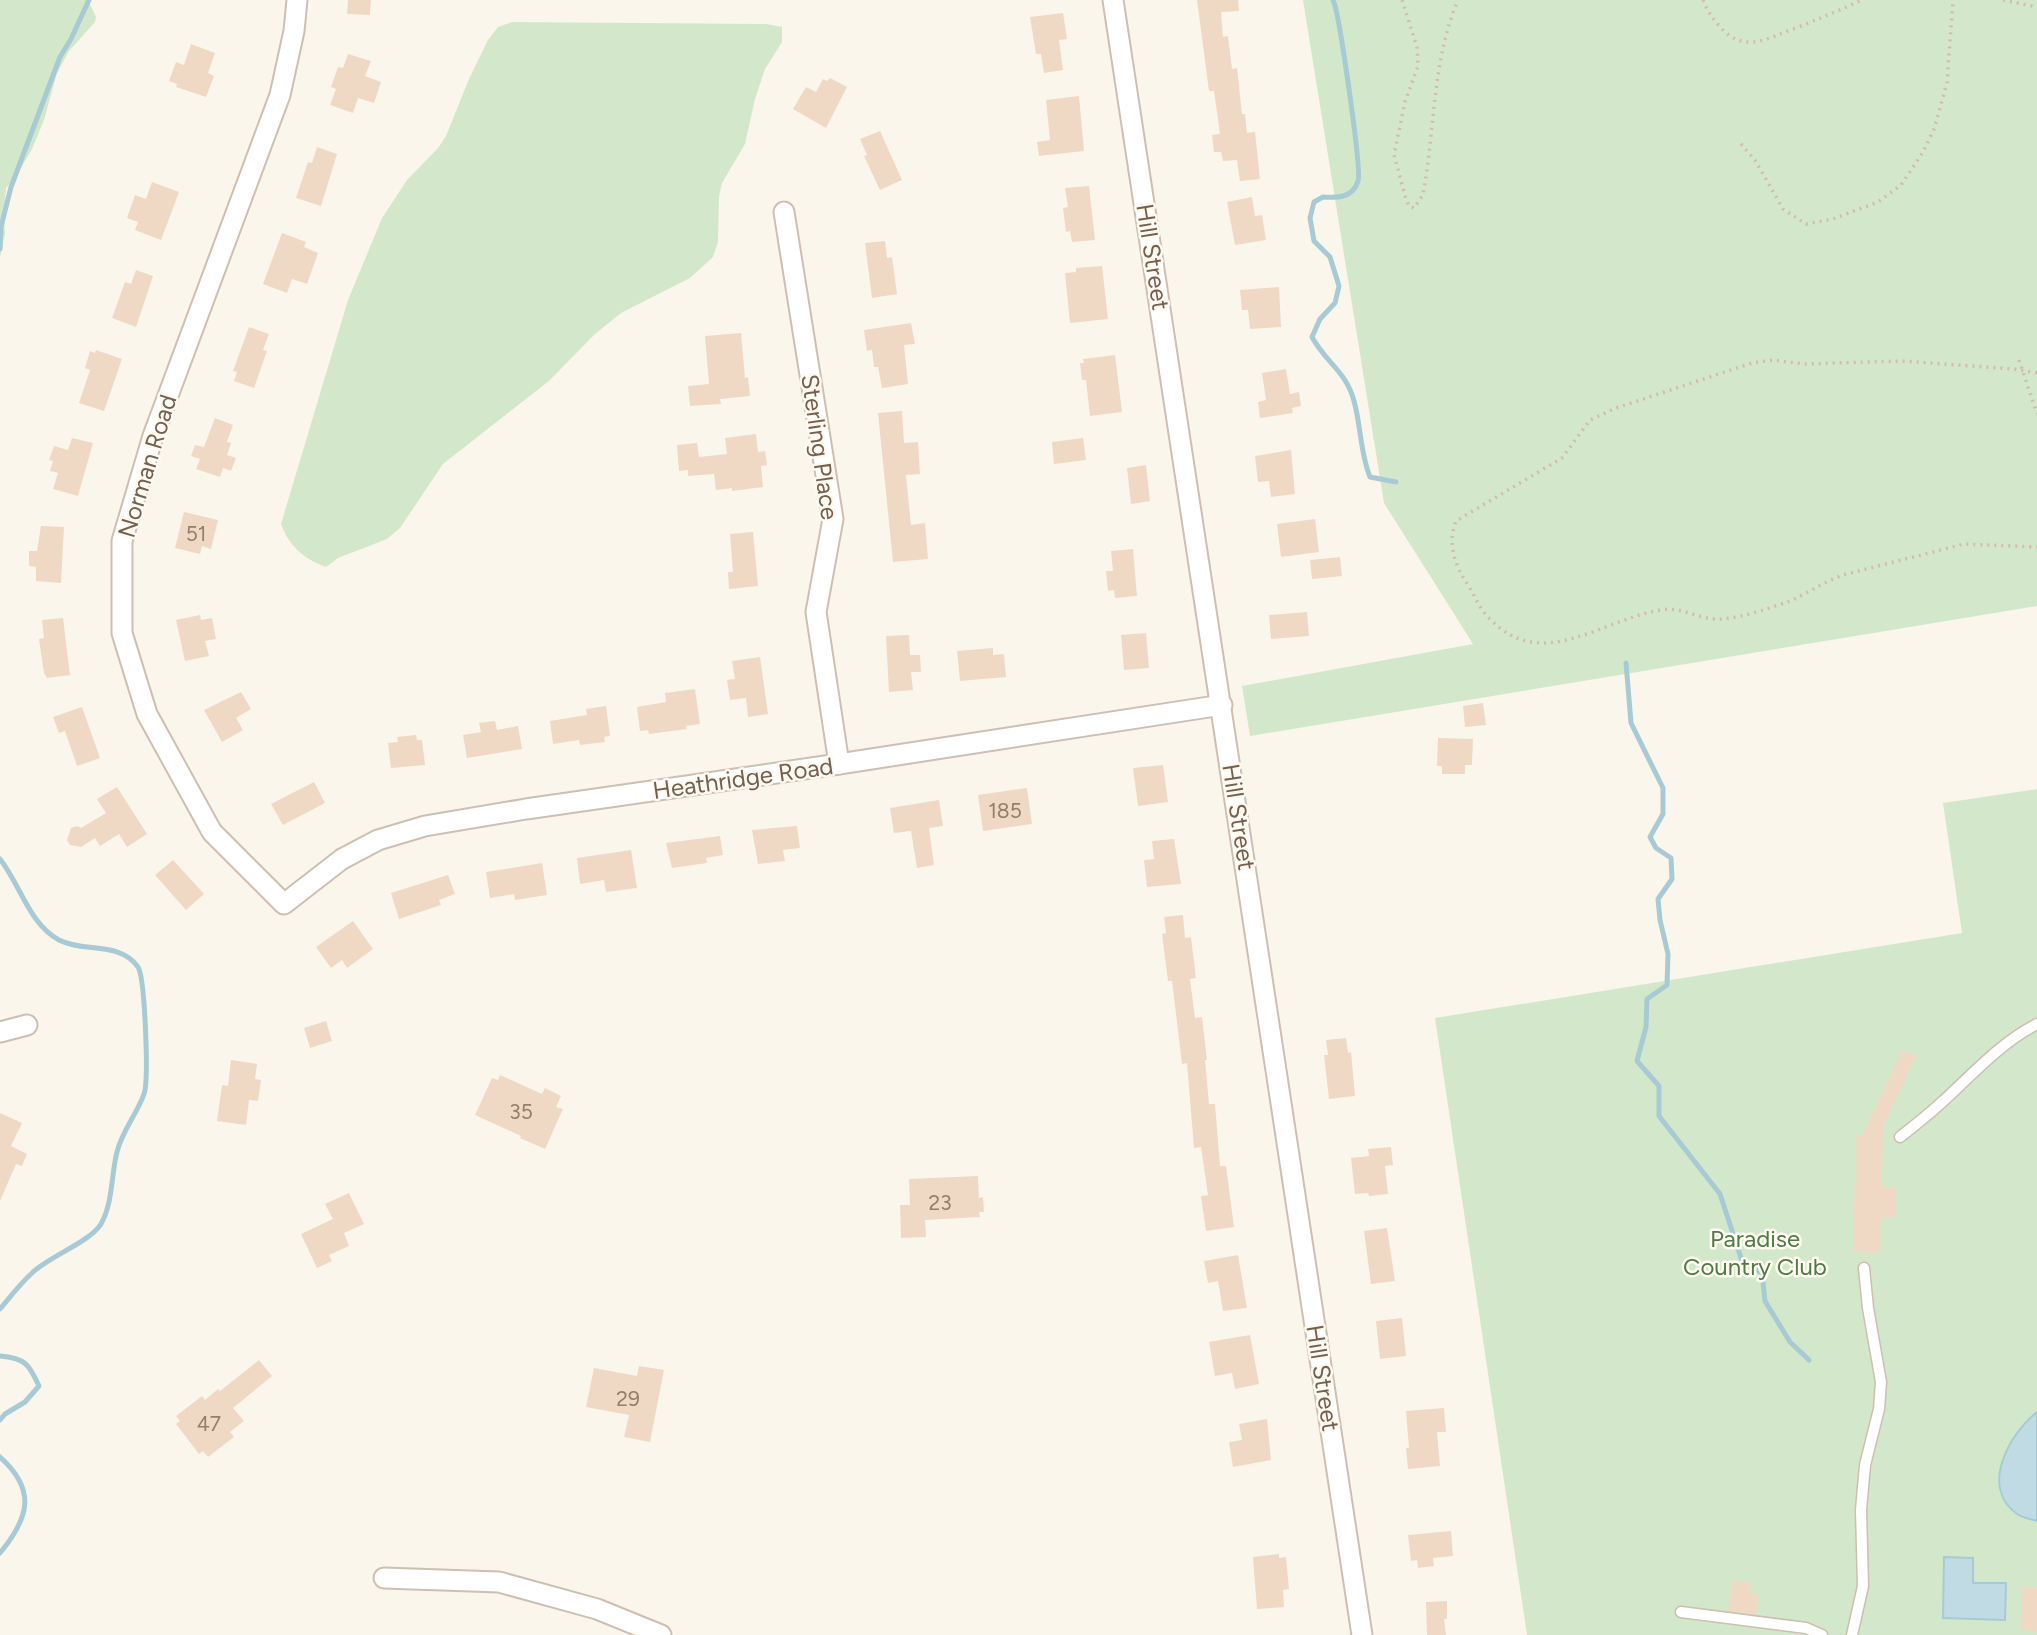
<svg xmlns="http://www.w3.org/2000/svg" width="2037" height="1635" font-family="Figtree,sans-serif">
  <style>
    .green { fill: #d3e8ca }
    .water { fill: #c0dbe4; stroke: #a7cad5; stroke-width: 2 }
    .lines { fill: none; stroke-linecap: round; stroke-linejoin: round }
    .stream { stroke: #a7cad5; stroke-width: 5 }
    .building { fill: #efd9c4 }
    .service-casing { stroke: #cdbfb1; stroke-width: 13 }
    .minor-casing { stroke: #cdbfb1; stroke-width: 23 }
    .path { stroke: #d4bca7; stroke-width: 3.5; stroke-dasharray: 2 5; stroke-linecap: butt }
    .service { stroke: #fff; stroke-width: 10 }
    .minor { stroke: #fff; stroke-width: 19 }
    .labels { text-anchor: middle; dominant-baseline: central; stroke-width: 5; stroke-linejoin: round; paint-order: stroke }
    .number-label { font-size: 21px; fill: #947e6c }
    .street-label { font-size: 24px; fill: #75604f; stroke: #fefaf1 }
    .park-label { font-size: 24px; fill: #527948; stroke: #fefaf1 }
  </style>
  <rect width="100%" height="100%" fill="#fbf6eb"/>
  <g class="green">
    <path d="M 0,0 L 88,0 L 96,17 L 95,22 L 69,51 L 57,73 L 44,120 L 32,149 L 15,178 L 6,188 L 4,216 L 5,234 L 0,258 Z"/>
    <path d="M 1303,0 L 2037,0 L 2037,606 L 1250,736 L 1242,686 L 1473,644 L 1384,503 Z"/>
    <path d="M 512,22 L 766,24 L 782,27 L 782,42 L 765,69 L 755,99 L 745,144 L 722,183 L 719,197 L 718,242 L 713,257 L 690,278 L 621,313 L 594,335 L 549,381 L 443,464 L 400,528 L 387,539 L 338,558 L 326,567 C 304,559 289,546 281,524 L 348,300 L 382,218 L 407,180 L 438,148 L 446,136 L 469,79 L 488,40 L 498,27 Z"/>
    <path d="M 2037,789 L 2037,1635 L 1527,1635 L 1435,1018 L 1962,933 L 1943,803 Z"/>
  </g>
  <g class="water">
    <path d="M 2037,1412 L 2037,1521 C 2031,1519 2022,1518 2017,1514 C 1979,1487 2010,1433 2037,1412 Z"/>
    <path d="M 1944,1557 L 1973,1558 L 1973,1583 L 2006,1583 L 2005,1620 L 1943,1618 Z"/>
  </g>
  <g class="lines">
    <g class="stream">
      <path d="M 1333,0 C 1339,11 1362,171 1358,181 C 1353,198 1337,198 1323,197 L 1314,202 L 1310,218 L 1314,241 L 1330,257 L 1339,286 L 1335,303 L 1320,319 L 1312,337 C 1326,363 1346,371 1354,401 C 1361,426 1360,452 1370,477 L 1396,482"/>
      <path d="M 0,249 L 1,227 L 11,187 L 60,57 L 71,39 L 89,0"/>
      <path d="M 1626,663 L 1631,723 L 1663,788 L 1663,814 L 1650,837 L 1656,848 L 1671,858 L 1672,879 L 1658,899 L 1660,920 L 1668,954 L 1667,985 L 1647,999 L 1646,1027 L 1637,1061 L 1659,1086 L 1659,1116 L 1720,1194 L 1742,1261 L 1762,1273 L 1765,1301 L 1790,1342 L 1809,1360"/>
      <path d="M 0,859 C 20,884 29,924 59,940 C 84,953 120,941 138,967 C 145,978 149,1080 144,1094 C 137,1114 122,1131 117,1152 C 111,1175 113,1203 101,1224 C 90,1242 48,1257 32,1273 C 20,1284 10,1297 0,1309"/>
      <path d="M 0,1356 C 25,1358 29,1364 39,1386 L 25,1402 L 5,1414 L 0,1420"/>
      <path d="M 0,1457 C 37,1490 29,1518 0,1553"/>
    </g>
  </g>
  <g class="building">
    <path d="M 348,0 L 371,0 L 370,15 L 347,14 Z"/>
    <path d="M 1197,0 L 1238,0 L 1239,11 L 1221,12 L 1223,37 L 1228,36 L 1232,69 L 1237,68 L 1242,114 L 1245,114 L 1247,133 L 1255,132 L 1260,179 L 1240,181 L 1237,160 L 1223,161 L 1221,152 L 1214,152 L 1212,135 L 1220,134 L 1214,91 L 1209,91 Z"/>
    <path d="M 1063,13 L 1067,39 L 1059,40 L 1063,70 L 1044,73 L 1041,54 L 1036,54 L 1030,17 Z"/>
    <path d="M 191,44 L 215,53 L 208,73 L 214,76 L 206,97 L 176,87 L 177,84 L 169,81 L 176,62 L 184,65 Z"/>
    <path d="M 348,54 L 371,61 L 365,76 L 381,82 L 374,103 L 358,98 L 353,113 L 330,105 L 336,89 L 331,87 L 338,67 L 343,68 Z"/>
    <path d="M 830,78 L 847,87 L 826,128 L 793,109 L 806,87 L 816,92 L 823,79 L 827,81 Z"/>
    <path d="M 1079,96 L 1084,151 L 1039,156 L 1037,142 L 1050,140 L 1046,100 Z"/>
    <path d="M 880,131 L 902,180 L 880,190 L 864,156 L 867,155 L 860,139 Z"/>
    <path d="M 317,147 L 337,154 L 321,206 L 296,198 L 308,162 L 312,163 Z"/>
    <path d="M 152,182 L 179,192 L 161,240 L 135,230 L 138,222 L 127,218 L 135,195 L 146,199 Z"/>
    <path d="M 1089,186 L 1095,240 L 1072,242 L 1070,231 L 1066,232 L 1063,208 L 1068,207 L 1065,188 Z"/>
    <path d="M 1252,197 L 1255,216 L 1262,215 L 1266,240 L 1235,245 L 1227,202 Z"/>
    <path d="M 282,233 L 306,242 L 304,247 L 318,253 L 307,284 L 292,279 L 287,293 L 263,284 Z"/>
    <path d="M 885,241 L 887,258 L 892,257 L 897,294 L 872,298 L 865,243 Z"/>
    <path d="M 1102,266 L 1108,319 L 1070,323 L 1065,273 L 1076,272 L 1076,268 Z"/>
    <path d="M 136,270 L 153,276 L 136,327 L 112,318 L 125,282 L 131,284 Z"/>
    <path d="M 1279,287 L 1281,327 L 1250,329 L 1248,310 L 1242,310 L 1240,290 Z"/>
    <path d="M 911,323 L 915,344 L 904,345 L 908,384 L 882,388 L 878,367 L 874,367 L 872,350 L 867,351 L 864,330 Z"/>
    <path d="M 249,327 L 269,334 L 263,350 L 267,351 L 254,388 L 234,381 L 237,372 L 233,371 Z"/>
    <path d="M 741,333 L 745,378 L 748,377 L 750,396 L 720,399 L 721,404 L 690,406 L 688,386 L 709,384 L 705,336 Z"/>
    <path d="M 96,350 L 122,359 L 104,411 L 79,403 L 90,370 L 85,368 L 90,351 L 95,353 Z"/>
    <path d="M 1115,355 L 1122,412 L 1090,416 L 1086,380 L 1082,380 L 1080,363 L 1084,363 L 1083,359 Z"/>
    <path d="M 1286,369 L 1290,394 L 1299,392 L 1301,406 L 1292,408 L 1293,413 L 1260,418 L 1258,402 L 1266,400 L 1262,373 Z"/>
    <path d="M 902,411 L 904,443 L 918,442 L 920,474 L 906,475 L 911,525 L 925,523 L 928,559 L 893,562 L 878,413 Z"/>
    <path d="M 215,418 L 233,425 L 227,442 L 231,443 L 227,455 L 236,458 L 231,471 L 223,468 L 220,477 L 196,469 L 200,459 L 191,456 L 195,445 L 204,447 Z"/>
    <path d="M 756,434 L 758,452 L 765,451 L 767,465 L 761,466 L 763,487 L 732,491 L 732,488 L 716,490 L 714,474 L 688,476 L 688,470 L 679,471 L 677,445 L 697,443 L 699,457 L 727,454 L 725,438 Z"/>
    <path d="M 72,438 L 93,443 L 78,496 L 53,489 L 58,473 L 50,471 L 53,461 L 49,460 L 54,446 L 68,450 Z"/>
    <path d="M 1083,438 L 1086,460 L 1054,464 L 1052,442 Z"/>
    <path d="M 1291,450 L 1295,494 L 1271,497 L 1269,481 L 1258,482 L 1255,456 Z"/>
    <path d="M 1146,465 L 1150,501 L 1131,504 L 1127,468 Z"/>
    <path d="M 184,512 L 218,520 L 211,549 L 202,546 L 200,554 L 175,548 Z"/>
    <path d="M 1315,519 L 1319,552 L 1281,557 L 1277,524 Z"/>
    <path d="M 41,526 L 64,527 L 61,583 L 36,581 L 36,567 L 29,566 L 29,551 L 37,551 Z"/>
    <path d="M 753,532 L 758,586 L 729,589 L 728,572 L 733,572 L 730,534 Z"/>
    <path d="M 1133,549 L 1137,596 L 1115,598 L 1114,590 L 1108,591 L 1106,571 L 1113,571 L 1111,551 Z"/>
    <path d="M 1340,557 L 1342,576 L 1312,579 L 1310,560 Z"/>
    <path d="M 1307,612 L 1309,636 L 1271,639 L 1269,615 Z"/>
    <path d="M 200,615 L 201,620 L 212,618 L 216,639 L 205,641 L 209,656 L 185,661 L 176,620 Z"/>
    <path d="M 63,618 L 70,675 L 47,678 L 44,673 L 39,639 L 44,638 L 42,620 Z"/>
    <path d="M 1146,633 L 1149,668 L 1124,670 L 1121,635 Z"/>
    <path d="M 909,635 L 910,655 L 920,655 L 921,672 L 911,672 L 913,690 L 889,692 L 886,636 Z"/>
    <path d="M 993,648 L 993,655 L 1004,654 L 1006,677 L 960,681 L 957,651 Z"/>
    <path d="M 760,657 L 768,714 L 748,717 L 746,698 L 730,700 L 727,680 L 735,679 L 732,661 Z"/>
    <path d="M 695,689 L 700,724 L 686,726 L 687,729 L 649,734 L 648,730 L 640,731 L 637,707 L 666,702 L 665,693 Z"/>
    <path d="M 241,692 L 251,709 L 236,718 L 243,730 L 222,742 L 204,710 Z"/>
    <path d="M 1483,703 L 1486,725 L 1465,727 L 1463,706 Z"/>
    <path d="M 606,706 L 610,736 L 604,737 L 605,742 L 580,745 L 579,740 L 553,744 L 550,721 L 587,715 L 586,709 Z"/>
    <path d="M 82,707 L 100,758 L 77,766 L 65,731 L 59,733 L 53,717 Z"/>
    <path d="M 495,721 L 497,730 L 518,726 L 522,749 L 467,758 L 463,735 L 481,732 L 479,723 Z"/>
    <path d="M 416,735 L 417,740 L 422,740 L 425,765 L 391,768 L 388,743 L 398,742 L 397,737 Z"/>
    <path d="M 1438,738 L 1473,739 L 1472,765 L 1465,765 L 1465,774 L 1442,774 L 1442,766 L 1437,766 Z"/>
    <path d="M 1163,765 L 1168,802 L 1138,806 L 1133,768 Z"/>
    <path d="M 314,782 L 325,803 L 283,825 L 271,804 Z"/>
    <path d="M 117,787 L 147,834 L 127,847 L 119,834 L 100,846 L 95,838 L 81,847 L 70,845 L 67,840 L 71,828 L 77,826 L 81,828 L 106,813 L 97,799 Z"/>
    <path d="M 1027,788 L 1032,824 L 983,831 L 978,795 Z"/>
    <path d="M 939,800 L 943,826 L 929,828 L 934,865 L 917,868 L 911,831 L 894,833 L 890,808 Z"/>
    <path d="M 797,826 L 800,848 L 783,850 L 785,861 L 758,864 L 752,830 Z"/>
    <path d="M 720,836 L 723,855 L 706,858 L 707,863 L 672,868 L 666,843 Z"/>
    <path d="M 1174,839 L 1181,884 L 1147,887 L 1144,860 L 1154,859 L 1152,841 Z"/>
    <path d="M 631,850 L 637,888 L 606,892 L 604,880 L 580,884 L 577,858 Z"/>
    <path d="M 173,860 L 204,894 L 186,910 L 155,875 Z"/>
    <path d="M 542,863 L 547,895 L 515,900 L 514,894 L 490,898 L 486,872 Z"/>
    <path d="M 448,875 L 455,894 L 439,900 L 441,905 L 399,919 L 391,893 Z"/>
    <path d="M 1183,915 L 1185,938 L 1191,937 L 1196,978 L 1190,979 L 1195,1018 L 1202,1017 L 1207,1060 L 1205,1060 L 1209,1104 L 1215,1104 L 1220,1166 L 1226,1166 L 1234,1227 L 1206,1231 L 1201,1196 L 1208,1195 L 1201,1147 L 1194,1148 L 1187,1063 L 1182,1064 L 1172,981 L 1168,981 L 1162,934 L 1166,933 L 1164,917 Z"/>
    <path d="M 353,921 L 373,949 L 347,968 L 342,960 L 331,968 L 316,947 Z"/>
    <path d="M 326,1021 L 332,1041 L 310,1048 L 304,1028 Z"/>
    <path d="M 1346,1038 L 1348,1053 L 1351,1052 L 1355,1096 L 1329,1099 L 1324,1055 L 1328,1055 L 1326,1040 Z"/>
    <path d="M 1902,1050 L 1916,1056 L 1883,1126 L 1881,1188 L 1896,1188 L 1895,1218 L 1881,1217 L 1880,1253 L 1853,1252 L 1856,1135 L 1862,1135 Z"/>
    <path d="M 231,1060 L 257,1064 L 255,1079 L 261,1080 L 258,1101 L 249,1100 L 246,1125 L 217,1121 L 222,1085 L 228,1086 Z"/>
    <path d="M 500,1075 L 542,1094 L 545,1088 L 561,1096 L 556,1107 L 563,1109 L 545,1149 L 520,1138 L 521,1136 L 475,1115 L 492,1078 L 498,1080 Z"/>
    <path d="M 0,1113 L 22,1123 L 11,1146 L 27,1154 L 22,1166 L 16,1164 L 0,1201 Z"/>
    <path d="M 1391,1147 L 1393,1165 L 1385,1166 L 1388,1194 L 1369,1196 L 1368,1193 L 1355,1194 L 1351,1158 L 1369,1156 L 1368,1149 Z"/>
    <path d="M 978,1176 L 979,1198 L 983,1197 L 984,1212 L 979,1212 L 980,1217 L 925,1220 L 926,1237 L 901,1238 L 900,1205 L 910,1205 L 909,1179 Z"/>
    <path d="M 349,1193 L 364,1224 L 344,1233 L 349,1246 L 329,1255 L 332,1261 L 317,1268 L 301,1234 L 333,1219 L 325,1204 Z"/>
    <path d="M 1387,1228 L 1395,1281 L 1371,1284 L 1364,1231 Z"/>
    <path d="M 1238,1255 L 1247,1308 L 1223,1311 L 1218,1281 L 1208,1283 L 1204,1261 Z"/>
    <path d="M 1402,1318 L 1406,1356 L 1380,1359 L 1376,1321 Z"/>
    <path d="M 1250,1335 L 1259,1384 L 1235,1389 L 1232,1373 L 1215,1376 L 1209,1342 Z"/>
    <path d="M 259,1360 L 272,1376 L 233,1408 L 244,1421 L 230,1432 L 234,1437 L 208,1457 L 203,1451 L 199,1454 L 176,1424 L 180,1421 L 176,1416 L 202,1396 L 205,1400 L 218,1389 L 220,1391 Z"/>
    <path d="M 639,1366 L 664,1370 L 650,1442 L 624,1437 L 629,1415 L 586,1407 L 594,1368 L 637,1376 Z"/>
    <path d="M 1444,1408 L 1446,1432 L 1437,1432 L 1440,1466 L 1408,1469 L 1406,1448 L 1409,1448 L 1406,1411 Z"/>
    <path d="M 1267,1419 L 1271,1460 L 1233,1467 L 1229,1442 L 1242,1440 L 1239,1424 Z"/>
    <path d="M 1451,1531 L 1453,1556 L 1433,1558 L 1434,1566 L 1418,1568 L 1417,1560 L 1411,1561 L 1408,1535 Z"/>
    <path d="M 1279,1554 L 1279,1558 L 1286,1557 L 1289,1589 L 1283,1590 L 1284,1607 L 1257,1609 L 1253,1557 Z"/>
    <path d="M 1732,1580 L 1751,1583 L 1749,1593 L 1759,1595 L 1756,1614 L 1728,1611 Z"/>
    <path d="M 2021,1587 L 2037,1587 L 2037,1631 L 2021,1630 Z"/>
    <path d="M 1447,1601 L 1447,1619 L 1444,1619 L 1446,1635 L 1427,1635 L 1426,1602 Z"/>
  </g>
  <g class="lines">
    <defs>
      <g id="service">
        <path d="M 1900,1137 C 1914,1126 1928,1115 1941,1103 C 1972,1075 2000,1043 2037,1024"/>
        <path d="M 1681,1612 L 1806,1628 L 1822,1635"/>
        <path d="M 1852,1635 L 1863,1586 L 1861,1510 L 1865,1465 L 1879,1409 L 1881,1382 L 1868,1308 L 1864,1268"/>
      </g>
      <g id="minor">
        <path d="M 297,0 L 294,31 L 280,95 L 153,436 L 122,541 L 122,633 L 147,714 L 212,832 L 284,904 L 342,859 L 378,840 L 425,826 L 526,809 L 839,764 L 1222,705"/>
        <path d="M 1113,0 L 1362,1635"/>
        <path d="M 784,212 L 833,519 L 816,612 L 839,764"/>
        <path d="M 0,1032 L 27,1025"/>
        <path d="M 384,1578 L 499,1582 L 597,1609 L 661,1635"/>
      </g>
    </defs>
    <use href="#service" class="service-casing"/>
    <use href="#minor" class="minor-casing"/>
    <g class="path">
      <path d="M 1402,0 L 1417,47 L 1418,66 L 1405,102 L 1394,155 L 1406,199 L 1409,206 L 1414,208 L 1423,195 C 1435,130 1432,61 1458,0"/>
      <path d="M 1703,0 C 1707,11 1713,19 1721,28 C 1746,54 1767,38 1796,28 C 1819,19 1840,10 1862,0"/>
      <path d="M 2003,0 L 2037,7"/>
      <path d="M 1741,144 L 1755,160 L 1783,209 L 1806,224 L 1833,219 L 1878,202 L 1901,185 L 1923,152 L 1934,129 L 1947,83 L 1953,0"/>
      <path d="M 2019,360 L 2037,414"/>
      <path d="M 2037,373 L 2014,369 L 1902,361 L 1803,364 L 1773,360 L 1752,363 L 1616,408 L 1590,420 L 1562,458 L 1456,521 C 1447,544 1455,566 1468,585 C 1475,596 1479,608 1488,617 C 1541,675 1601,619 1661,610 C 1684,606 1700,621 1723,619 C 1744,617 1770,608 1790,601 C 1808,593 1824,582 1843,575 L 1964,544 L 2037,547"/>
    </g>
    <use href="#service" class="service"/>
    <use href="#minor" class="minor"/>
  </g>
  <g class="labels">
    <g class="number-label">
      <text x="196" y="533">51</text>
      <text x="1005" y="810">185</text>
      <text x="521" y="1111">35</text>
      <text x="940" y="1202">23</text>
      <text x="628" y="1398">29</text>
      <text x="209" y="1423">47</text>
    </g>
    <g class="street-label">
      <text transform="translate(1153 257) rotate(81)">Hill Street</text>
      <text transform="translate(820 447) rotate(82)">Sterling Place</text>
      <text transform="translate(147 466) rotate(-73)">Norman Road</text>
      <text transform="translate(743 778) rotate(-8)">Heathridge Road</text>
      <text transform="translate(1239 817) rotate(81)">Hill Street</text>
      <text transform="translate(1323 1378) rotate(81)">Hill Street</text>
    </g>
    <g class="park-label">
      <text x="1755" y="1238">Paradise<tspan x="1755" dy="28">Country Club</tspan></text>
    </g>
  </g>
</svg>
